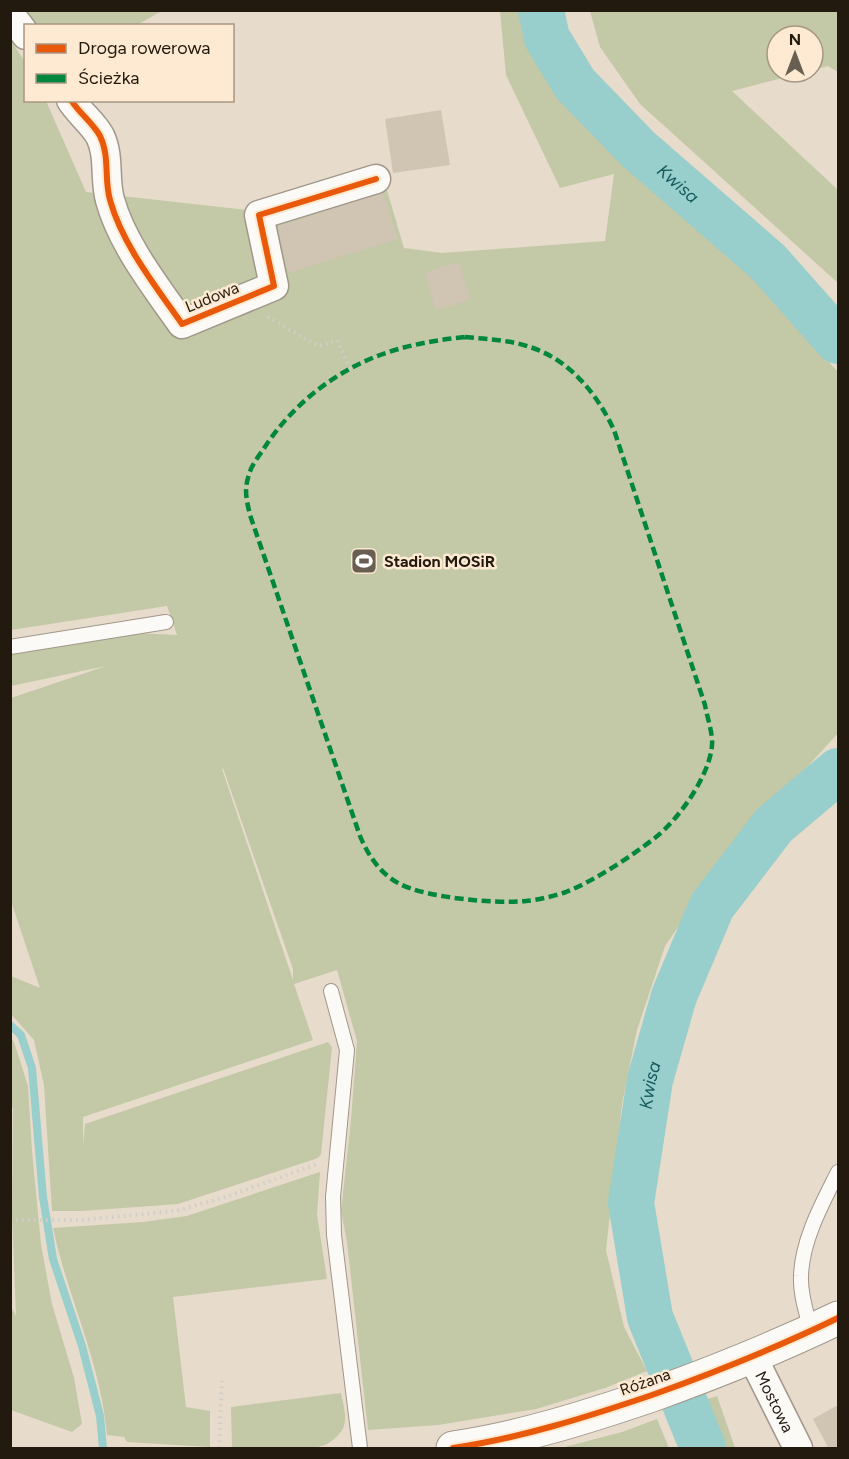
<svg xmlns="http://www.w3.org/2000/svg" width="849" height="1459" font-family="Figtree,sans-serif">
  <style>
    .green { fill: #c3c8a6; fill-rule: evenodd }
    .lines { fill: none; stroke-linecap: round; stroke-linejoin: round }
    .stream { stroke: #98cecb; stroke-width: 8 }
    .river { stroke: #98cecb; stroke-width: 46 }
    .building { fill: #d0c4b3 }
    .service-casing { stroke: #a1978b; stroke-width: 16 }
    .minor-casing { stroke: #a1978b; stroke-width: 31 }
    .tertiary-casing { stroke: #a1978b; stroke-width: 35 }
    .path { stroke: #d1cdc8; stroke-width: 4; stroke-dasharray: 1.5 4.5; stroke-linecap: butt }
    .service { stroke: #fbfaf7; stroke-width: 14 }
    .minor { stroke: #fbfaf7; stroke-width: 28 }
    .tertiary { stroke: #fbfaf7; stroke-width: 33 }
    .quiet { stroke: #00873e; stroke-width: 4.5; stroke-dasharray: 9 4.5; stroke-linecap: butt }
    .cycleway-casing { stroke: #feead2; stroke-width: 10 }
    .cycleway { stroke: #e8590c; stroke-width: 6 }
    .labels { text-anchor: middle; dominant-baseline: central; stroke-width: 5; stroke-linejoin: round; paint-order: stroke }
    .street-label { font-size: 16px; fill: #231a0f; stroke: #feead2 }
    .poi-label { font-size: 16px; font-weight: bold; fill: #231a0f; stroke: #feead2; text-anchor: start }
    .water-label { font-size: 18px; font-style: italic; fill: #165c5e; stroke: #feead2 }
  </style>
  <rect width="100%" height="100%" fill="#e7dbcb"/>
  <g class="green">
    <path d="M 21,11 L 162,11 L 135,26 L 33,25 Z"/>
    <path d="M 500,11 L 526,11 L 545,73 L 643,165 L 732,253 L 838,372 L 838,733 L 728,855 L 665,946 L 637,1030 L 622,1104 L 606,1250 L 624,1327 L 647,1371 L 605,1388 L 536,1409 L 438,1425 L 368,1430 L 347,1242 L 341,1211 L 351,1120 L 357,1041 L 337,970 L 294,984 L 313,1040 L 83,1117 L 83,1145 L 85,1124 L 328,1042 L 332,1047 L 321,1154 L 318,1158 L 178,1204 L 82,1211 L 52,1211 L 44,1085 L 34,1040 L 11,1014 L 11,976 L 40,988 L 11,901 L 11,698 L 106,666 L 11,686 L 11,653 L 133,633 L 177,635 L 167,606 L 11,630 L 10,39 L 25,62 L 26,100 L 46,101 L 86,192 L 247,210 L 381,170 L 404,248 L 442,253 L 605,241 L 614,174 L 560,188 L 506,75 ZM 223,768 L 293,969 L 293,980 L 222,769 Z"/>
    <path d="M 590,11 L 838,11 L 838,72 L 828,66 L 813,70 L 813,36 L 777,36 L 777,72 L 806,72 L 732,91 L 838,190 L 838,283 L 640,104 L 600,47 Z"/>
    <path d="M 11,1038 L 14,1042 L 28,1086 L 32,1151 L 41,1245 L 52,1304 L 74,1378 L 82,1424 L 72,1432 L 11,1410 L 11,1307 L 16,1316 L 12,1213 L 13,1108 L 10,1105 Z"/>
    <path d="M 320,1172 L 317,1215 L 327,1279 L 173,1297 L 186,1407 L 210,1411 L 210,1447 L 127,1442 L 124,1437 L 107,1435 C 101,1363 68,1298 53,1228 L 143,1222 L 187,1216 Z"/>
    <path d="M 341,1393 C 343,1403 347,1417 344,1426 C 342,1433 332,1442 325,1445 C 303,1453 257,1449 232,1448 L 231,1407 Z"/>
    <path d="M 717,1396 L 735,1448 L 724,1448 L 708,1399 Z"/>
    <path d="M 657,1419 L 669,1448 L 561,1448 L 622,1432 Z"/>
  </g>
  <g class="lines">
    <path class="stream" d="M 10,1025 L 21,1035 L 32,1068 L 43,1197 L 53,1259 L 82,1346 L 100,1416 L 103,1448"/>
    <g class="river">
      <path id="s1" d="M 541,10 L 547,38 L 575,84 L 638,149 L 768,262 L 838,341"/>
      <path id="s2" d="M 703,1448 L 650,1317 L 631,1203 L 650,1080 L 674,996 L 712,906 L 774,825 L 838,771"/>
    </g>
  </g>
  <g class="building">
    <path d="M 441,110 L 450,165 L 393,173 L 385,119 Z"/>
    <path d="M 383,193 L 398,239 L 288,273 L 278,226 Z"/>
    <path d="M 459,262 L 470,300 L 435,310 L 425,272 Z"/>
    <path d="M 838,1405 L 838,1449 L 829,1449 L 813,1419 Z"/>
  </g>
  <g class="lines">
    <defs>
      <g id="service">
        <path d="M 10,647 L 166,622"/>
        <path d="M 331,991 L 347,1050 L 333,1197 L 334,1235 L 360,1448"/>
        <path d="M 811,1331 C 807,1314 800,1295 801,1276 C 802,1240 822,1204 838,1172"/>
      </g>
      <g id="minor">
        <path d="M 10,14 L 26,35"/>
        <path d="M 71,100 C 79,113 93,123 100,136 C 110,156 104,180 110,200 C 122,244 156,287 182,324 L 274,286 L 259,215 L 376,179"/>
        <path id="s3" d="M 752,1356 L 798,1448"/>
      </g>
      <path id="tertiary" d="M 453,1448 C 521,1438 587,1417 652,1395 C 716,1372 778,1347 838,1318"/>
    </defs>
    <use href="#service" class="service-casing"/>
    <use href="#minor" class="minor-casing"/>
    <use href="#tertiary" class="tertiary-casing"/>
    <g class="path">
      <path d="M 268,317 L 318,346 L 337,340 L 351,370"/>
      <path d="M 10,1220 L 82,1220 L 175,1211 L 223,1198 L 317,1164"/>
      <path d="M 219,1448 L 222,1378"/>
    </g>
    <use href="#service" class="service"/>
    <use href="#minor" class="minor"/>
    <use href="#tertiary" class="tertiary"/>
    <path class="quiet" d="M 465,337 C 487,339 510,340 530,347 C 570,360 597,394 614,430 L 705,705 C 707,717 713,733 712,745 C 710,775 679,819 656,837 C 632,856 594,881 566,892 C 554,896 538,900 526,901 C 496,904 427,898 400,884 C 380,874 368,855 360,836 L 250,515 C 247,502 244,491 248,478 C 250,468 257,458 263,450 C 290,407 332,373 380,355 C 407,345 436,340 465,337 Z"/>
    <defs>
      <g id="cycleway">
        <path d="M 71,100 C 79,113 93,123 100,136 C 110,156 104,180 110,200 C 122,244 156,287 182,324 L 274,286 L 259,215 L 376,179"/>
        <path d="M 453,1448 C 521,1438 587,1417 652,1395 C 716,1372 778,1347 838,1318"/>
      </g>
    </defs>
    <use href="#cycleway" class="cycleway-casing"/>
    <use href="#cycleway" class="cycleway"/>
  </g>
  <defs>
    <symbol id="stadium-square" viewBox="-11 -11 22 22"><rect x="-9" y="-9" width="18" height="18" rx="4" fill="#685e51" stroke="#feead2"/><path d="M0-5a6.5 5 0 1 0 0 10a6.5 5 0 1 0 0-10ZM-3.5-1.8h7v3.6h-7Z" fill="#fff"/></symbol>
  </defs>
  <g fill-rule="evenodd">
    <use href="#stadium-square" x="349" y="546" width="30" height="30"/>
  </g>
  <g class="labels">
    <g class="street-label">
      <text transform="translate(212 297) rotate(-22)">Ludowa</text>
      <text transform="translate(645 1382) rotate(-19)">Różana</text>
      <text stroke="none"><textPath href="#s3" startOffset="51">Mostowa</textPath></text>
    </g>
    <g class="poi-label">
      <text x="384" y="561">Stadion MOSiR</text>
    </g>
    <g class="water-label">
      <text stroke="none"><textPath href="#s1" startOffset="226">Kwisa</textPath></text>
      <text stroke="none"><textPath href="#s2" startOffset="376">Kwisa</textPath></text>
    </g>
  </g>
  <rect width="849" height="1459" fill="none" stroke="#231a0f" stroke-width="24"/>
  <rect x="24" y="24" width="210" height="78" fill="#feead2" stroke="#a69784" stroke-width="1.5"/>
  <rect x="36" y="44" width="30" height="9" fill="#e8590c" stroke="#a69784" stroke-width="1.5"/>
  <text x="78" y="54" font-size="18" fill="#231a0f">Droga rowerowa</text>
  <rect x="36" y="74" width="30" height="9" fill="#00873e" stroke="#a69784" stroke-width="1.5"/>
  <text x="78" y="84" font-size="18" fill="#231a0f">Ścieżka</text>
  <g transform="translate(795 54)"><circle r="28" fill="#feead2" stroke="#a69784" stroke-width="1.5"/>
  <path d="M0-4.5L10 22L0 15L-10 22Z" fill="#685e51"/>
  <text y="-9" font-size="16" font-weight="bold" text-anchor="middle" fill="#231a0f">N</text>
  </g>
</svg>
